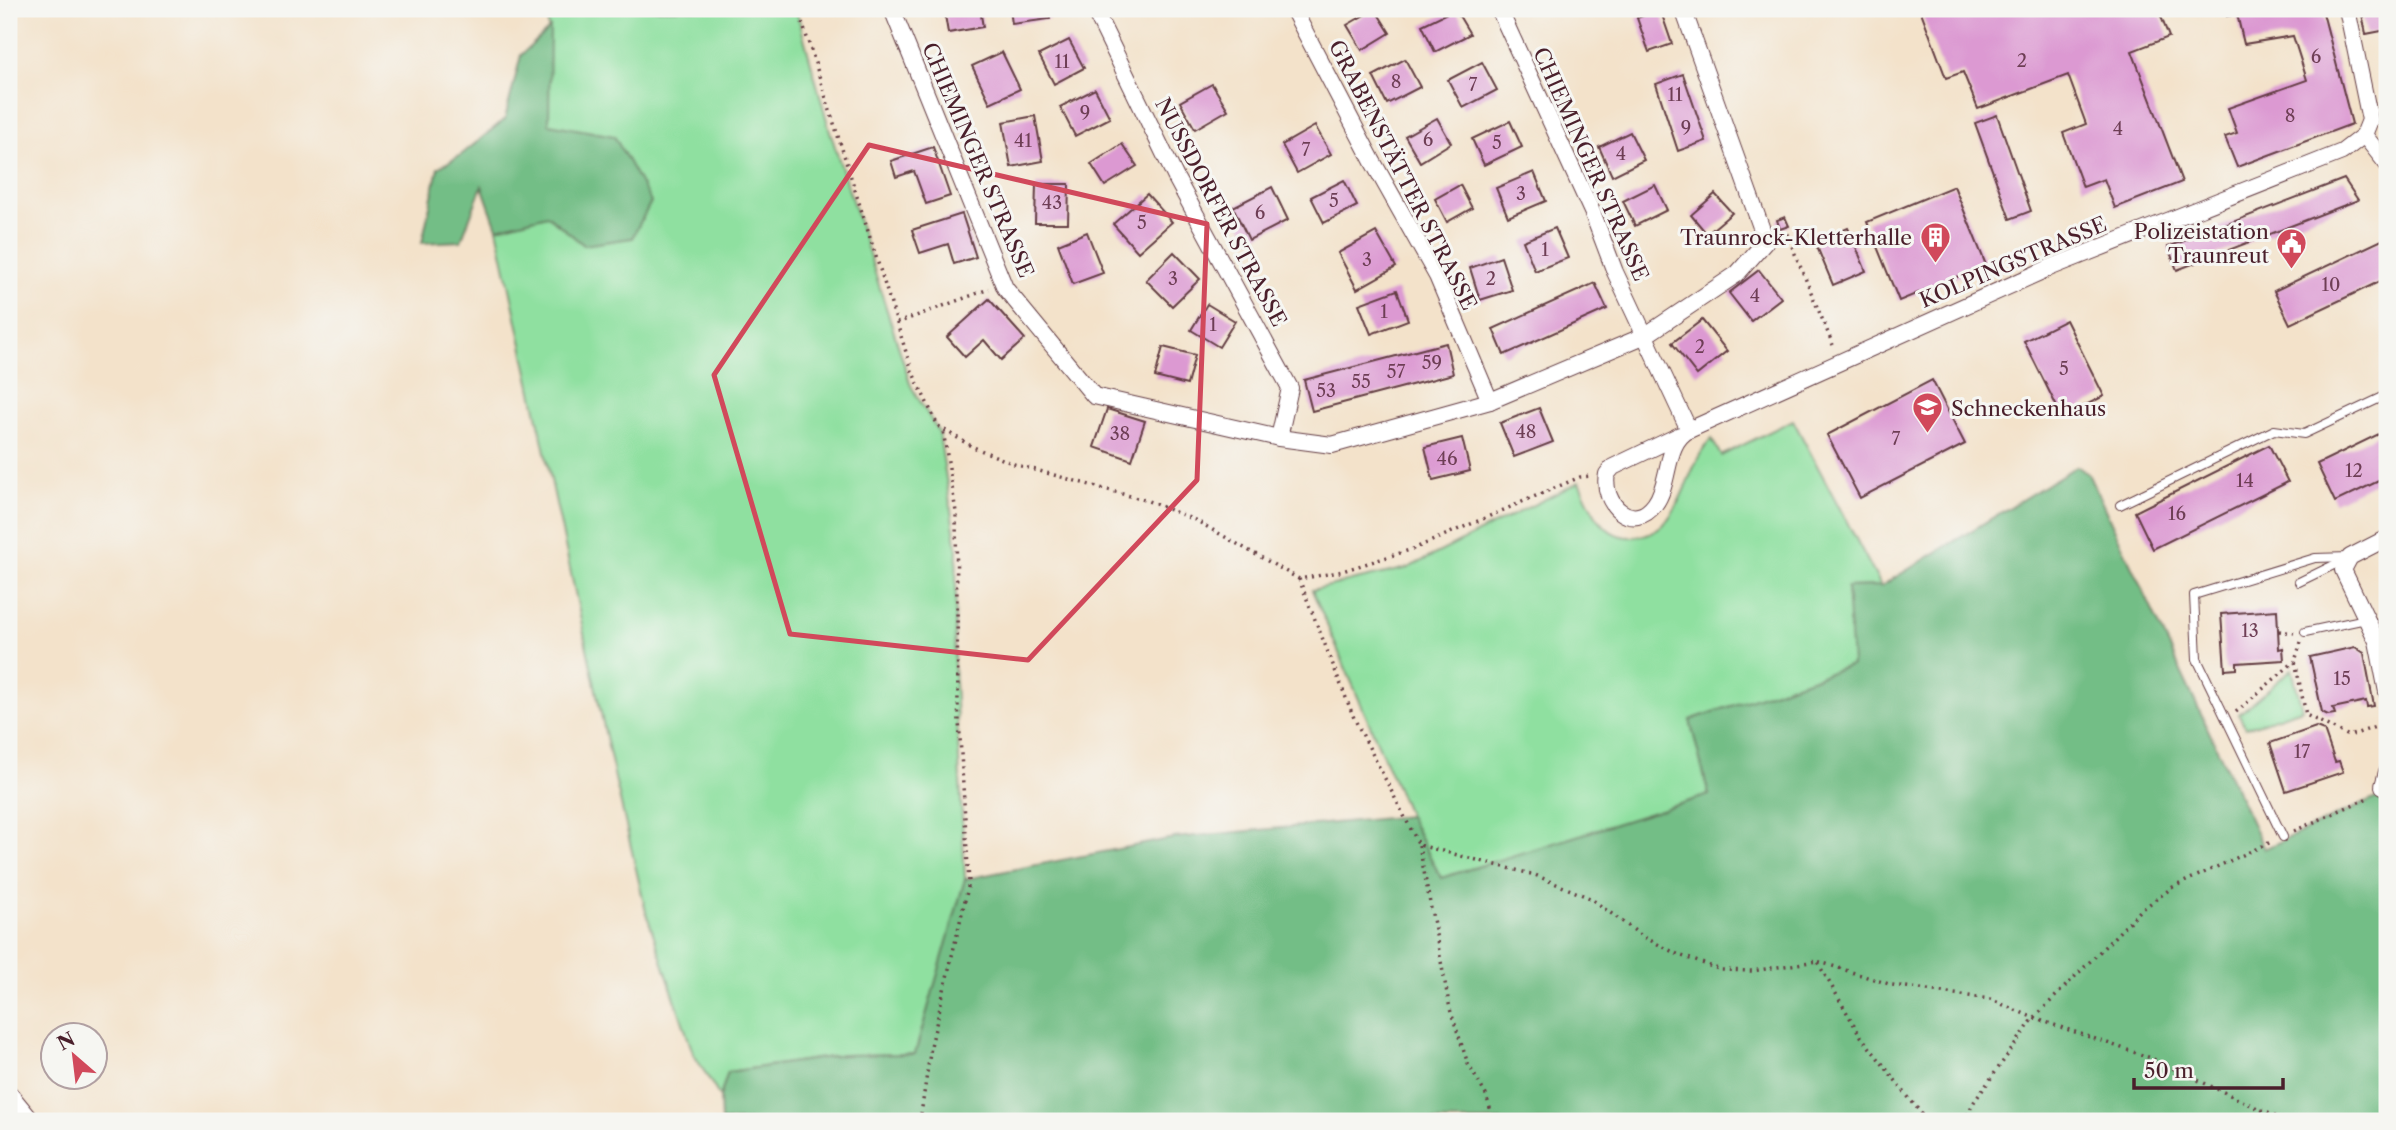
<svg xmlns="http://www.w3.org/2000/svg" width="2396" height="1130" font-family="'Libre Caslon Text',serif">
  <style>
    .green { fill: #8fe0a0; stroke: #6c8066; stroke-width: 2 }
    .forest { fill: #73be86; stroke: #5e6e58; stroke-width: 2 }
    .building { fill: #dc99d2 }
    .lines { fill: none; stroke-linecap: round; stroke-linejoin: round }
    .service-casing { stroke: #633c43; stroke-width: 10 }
    .minor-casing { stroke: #633c43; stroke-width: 18 }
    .path { stroke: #633c43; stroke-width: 3.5; stroke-dasharray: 2 5; stroke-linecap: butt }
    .service { stroke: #fff; stroke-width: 8 }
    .minor { stroke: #fff; stroke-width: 16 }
    .marked { fill: none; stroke: #d1495b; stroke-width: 5; stroke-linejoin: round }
    .labels { text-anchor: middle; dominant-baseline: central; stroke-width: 6; stroke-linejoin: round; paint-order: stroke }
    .number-label { font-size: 18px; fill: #6e3e55 }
    .street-label { font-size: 21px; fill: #4a1f2b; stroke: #f6f6f2 }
    .poi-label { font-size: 21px; fill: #4a1f2b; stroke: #f6f6f2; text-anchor: end }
  </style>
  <rect width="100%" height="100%" fill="#f6f6f2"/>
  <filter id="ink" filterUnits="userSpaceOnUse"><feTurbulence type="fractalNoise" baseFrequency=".0143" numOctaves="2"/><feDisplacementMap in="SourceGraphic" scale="14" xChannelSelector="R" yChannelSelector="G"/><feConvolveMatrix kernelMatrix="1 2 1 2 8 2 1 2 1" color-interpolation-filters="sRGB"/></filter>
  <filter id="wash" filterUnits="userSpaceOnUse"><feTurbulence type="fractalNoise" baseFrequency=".00686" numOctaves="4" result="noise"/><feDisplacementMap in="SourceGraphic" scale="28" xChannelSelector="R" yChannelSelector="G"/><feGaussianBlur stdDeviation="1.57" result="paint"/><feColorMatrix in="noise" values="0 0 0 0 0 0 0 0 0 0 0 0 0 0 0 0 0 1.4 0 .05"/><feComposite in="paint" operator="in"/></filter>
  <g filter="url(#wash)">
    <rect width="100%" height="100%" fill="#f3e2ca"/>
    <g class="green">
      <path d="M 548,9 L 796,9 L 829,128 L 911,386 L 939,433 L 957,549 L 954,662 L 965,879 L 915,1054 L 844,1055 L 728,1072 L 720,1097 L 693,1053 L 646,912 L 614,774 L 497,228 L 547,215 L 584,245 L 614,137 L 549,124 Z"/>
      <path d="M 1793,420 L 1881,586 L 1847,587 L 1853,665 L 1690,720 L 1709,795 L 1441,878 L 1409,816 L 1312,590 L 1408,568 L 1579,482 C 1590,505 1601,538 1631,537 C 1686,534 1681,469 1712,439 L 1721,456 Z"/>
      <path d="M 2292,669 L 2302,709 L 2245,728 L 2239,714 Z"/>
    </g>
    <g class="forest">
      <path d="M 550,28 L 549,124 L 614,136 L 651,202 L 632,238 L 584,245 L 547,215 L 497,228 L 482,186 L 461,241 L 422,243 L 438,168 L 461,155 L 505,119 L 521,55 Z"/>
      <path d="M 2077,466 L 2089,475 L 2264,849 L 2387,793 L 2387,1121 L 721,1121 L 720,1097 L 728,1072 L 844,1055 L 915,1054 L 965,879 L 1174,838 L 1409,816 L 1441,878 L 1709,795 L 1690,720 L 1852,665 L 1847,587 L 1881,586 Z"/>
    </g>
    <g id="blocks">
      <g class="building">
        <path d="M 944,9 L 980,9 L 983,27 L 948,33 Z"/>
        <path d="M 1010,9 L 1049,9 L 1050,19 L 1012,24 Z"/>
        <path d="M 1375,9 L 1390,33 L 1362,50 L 1347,25 Z"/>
        <path d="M 1455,9 L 1470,34 L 1435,52 L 1422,25 Z"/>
        <path d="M 1660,9 L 1672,44 L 1649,52 L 1637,18 Z"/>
        <path d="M 1920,9 L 2158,9 L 2169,37 L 2132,51 L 2182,182 L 2115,208 L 2104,179 L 2083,187 L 2063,133 L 2086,124 L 2068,75 L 1978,109 L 1963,72 L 1946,78 Z"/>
        <path d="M 2226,9 L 2322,9 L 2352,124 L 2237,167 L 2225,137 L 2237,133 L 2228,108 L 2307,80 L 2293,36 L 2244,44 L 2237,14 L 2227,16 Z"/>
        <path d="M 2361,9 L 2387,9 L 2387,30 L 2366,34 Z"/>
        <path d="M 1069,40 L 1084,68 L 1054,84 L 1039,55 Z"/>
        <path d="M 1002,52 L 1020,89 L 990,103 L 972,66 Z"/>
        <path d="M 1405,59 L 1420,87 L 1387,104 L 1373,76 Z"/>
        <path d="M 1482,62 L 1497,90 L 1463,108 L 1448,80 Z"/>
        <path d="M 1683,74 L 1706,141 L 1678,151 L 1656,84 Z"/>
        <path d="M 1212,84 L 1228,110 L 1195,129 L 1180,102 Z"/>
        <path d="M 1095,89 L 1110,118 L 1075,136 L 1060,107 Z"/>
        <path d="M 1997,115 L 2031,211 L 2010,219 L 1975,123 Z"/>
        <path d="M 1035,116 L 1043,161 L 1011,167 L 1003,122 Z"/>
        <path d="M 1437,118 L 1451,143 L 1420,162 L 1405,136 Z"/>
        <path d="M 1510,121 L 1522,147 L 1484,165 L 1472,139 Z"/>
        <path d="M 1315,126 L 1331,154 L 1297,173 L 1282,145 Z"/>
        <path d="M 1630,132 L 1644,160 L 1612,176 L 1599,147 Z"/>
        <path d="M 1122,144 L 1137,166 L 1105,186 L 1091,164 Z"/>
        <path d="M 933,147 L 950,196 L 926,204 L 914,171 L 896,177 L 891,161 Z"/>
        <path d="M 1534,172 L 1546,201 L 1508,217 L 1496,188 Z"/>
        <path d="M 2344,179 L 2358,200 L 2177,270 L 2168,247 Z"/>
        <path d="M 1344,180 L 1357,206 L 1324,223 L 1311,197 Z"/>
        <path d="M 1036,184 L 1069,184 L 1068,223 L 1035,223 Z"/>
        <path d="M 1460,185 L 1472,208 L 1447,222 L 1435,199 Z"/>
        <path d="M 1655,185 L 1667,210 L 1635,226 L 1623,201 Z"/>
        <path d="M 1954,186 L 1986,265 L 1899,301 L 1867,222 Z"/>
        <path d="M 1272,187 L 1288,220 L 1249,240 L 1233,207 Z"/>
        <path d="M 1147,194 L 1172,222 L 1138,252 L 1113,224 Z"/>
        <path d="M 1715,194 L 1732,213 L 1707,234 L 1691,215 Z"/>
        <path d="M 962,214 L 976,257 L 954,264 L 948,244 L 920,253 L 912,230 Z"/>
        <path d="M 1785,217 L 1789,226 L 1780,229 L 1777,220 Z"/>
        <path d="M 1555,228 L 1568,258 L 1535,271 L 1523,241 Z"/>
        <path d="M 1848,228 L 1866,271 L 1833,285 L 1815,242 Z"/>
        <path d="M 1087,232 L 1103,273 L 1073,284 L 1058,244 Z"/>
        <path d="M 1376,232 L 1396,267 L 1357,289 L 1338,253 Z"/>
        <path d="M 2384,239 L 2387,244 L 2387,278 L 2290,324 L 2274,291 Z"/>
        <path d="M 1174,252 L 1200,279 L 1172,306 L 1146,280 Z"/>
        <path d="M 1501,257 L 1512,290 L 1480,300 L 1470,268 Z"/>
        <path d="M 1759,270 L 1781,298 L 1751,321 L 1729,293 Z"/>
        <path d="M 1595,283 L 1607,309 L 1504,355 L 1493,329 Z"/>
        <path d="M 1397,290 L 1408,320 L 1371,334 L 1359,304 Z"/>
        <path d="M 989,299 L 1025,339 L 1001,360 L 984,340 L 965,357 L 947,337 Z"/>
        <path d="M 1207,304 L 1235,321 L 1219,347 L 1191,330 Z"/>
        <path d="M 1702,320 L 1727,351 L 1697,375 L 1672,343 Z"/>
        <path d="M 2066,320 L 2104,396 L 2062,417 L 2024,341 Z"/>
        <path d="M 1446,343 L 1453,374 L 1312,411 L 1304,380 Z"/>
        <path d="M 1163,347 L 1195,355 L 1187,385 L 1155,377 Z"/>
        <path d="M 1932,380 L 1965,444 L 1860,498 L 1827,435 Z"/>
        <path d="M 1539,408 L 1553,442 L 1514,457 L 1500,423 Z"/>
        <path d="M 1107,409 L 1145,421 L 1132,460 L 1094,447 Z"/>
        <path d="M 2387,430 L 2387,477 L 2335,502 L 2317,464 Z"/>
        <path d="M 1462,438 L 1470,471 L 1433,480 L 1425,447 Z"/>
        <path d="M 2269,445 L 2288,482 L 2153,549 L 2135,512 Z"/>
        <path d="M 2277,610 L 2279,649 L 2283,648 L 2284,660 L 2237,663 L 2237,669 L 2225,670 L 2221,614 Z"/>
        <path d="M 2355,647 L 2364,653 L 2374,706 L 2367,707 L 2366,701 L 2333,708 L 2335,714 L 2328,715 L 2322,712 L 2310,657 Z"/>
        <path d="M 2316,727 L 2324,730 L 2335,762 L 2339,761 L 2343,772 L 2286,791 L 2270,743 Z"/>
      </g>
    </g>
  </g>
  <g filter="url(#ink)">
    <use href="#blocks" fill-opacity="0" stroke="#633c43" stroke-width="2"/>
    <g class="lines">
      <defs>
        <g id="service">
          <path d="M 2120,505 L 2274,430 L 2304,434 L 2387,395"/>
          <path d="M 2299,582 L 2348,558"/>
          <path d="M 2305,632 L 2366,619"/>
          <path d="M 2283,837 L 2197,659 L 2194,595 L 2315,558 L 2350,557"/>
        </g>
        <g id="minor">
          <path d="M 892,9 L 1005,288 L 1094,396 L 1279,438 L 1332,445 L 1490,401 L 1646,335 L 1737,274 L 1766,241 L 1683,9"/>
          <path d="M 1094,9 L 1176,178 L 1290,388 L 1279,438"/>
          <path d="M 1293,9 L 1373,162 L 1437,276 L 1490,401"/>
          <path d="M 1499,9 L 1593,214 L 1615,272 L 1689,430"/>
          <path d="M 2364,135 L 2387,164"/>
          <path d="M 1680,435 L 1613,467 L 1607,474 C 1601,504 1633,534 1655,504 C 1671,483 1664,443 1689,430 L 2049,268 L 2342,152 L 2364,135 L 2370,120 L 2347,9"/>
          <path d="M 2387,538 L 2350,557 L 2343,570 L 2377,641 L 2387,692"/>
          <path d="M 2383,786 L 2387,772"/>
          <path d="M 9,1093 L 32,1121"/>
        </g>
      </defs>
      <use href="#service" class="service-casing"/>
      <use href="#minor" class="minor-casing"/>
      <g class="path">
        <path d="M 798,9 L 912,371 L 938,426 L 971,446 L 1014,464 L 1148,501 L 1197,521 L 1299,579 L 1339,572 L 1413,549 L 1580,477 L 1591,476"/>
        <path d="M 2382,182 L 2387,189"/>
        <path d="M 1781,234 L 1786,232 L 1833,345"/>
        <path d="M 897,323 L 989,289"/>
        <path d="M 1299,579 L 1354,718 L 1419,845 L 1535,875 L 1590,898 L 1642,936 L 1679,955 L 1721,970 L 1752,971 L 1817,961 L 1892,985 L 1990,999 L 2034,1018 L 2151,1058 L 2285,1121"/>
        <path d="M 2279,631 L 2294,633"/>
        <path d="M 2301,642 L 2295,661 L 2306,715 L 2349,736 L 2387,723"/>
        <path d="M 2236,712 L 2295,661"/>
        <path d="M 2294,831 L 2370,797"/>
        <path d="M 1419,845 L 1450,1009 L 1468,1064 L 1486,1095 L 1494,1121"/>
        <path d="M 1818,963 L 1860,1035 L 1927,1121"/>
        <path d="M 920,1121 L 931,1046 L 969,883 L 958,705 L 956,512 L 943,430"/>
        <path d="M 1964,1121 L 1974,1102 L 2034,1018 L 2141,910 L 2173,887 L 2271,842"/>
      </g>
      <use href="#service" class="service"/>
      <use href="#minor" class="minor"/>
    </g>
  </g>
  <path class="marked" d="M 869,145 L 1207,224 L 1197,480 L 1028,660 L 790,634 L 714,375 Z"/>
  <defs>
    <symbol id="building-pin" viewBox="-11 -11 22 30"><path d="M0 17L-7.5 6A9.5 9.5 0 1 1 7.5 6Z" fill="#d1495b" stroke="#f6f6f2"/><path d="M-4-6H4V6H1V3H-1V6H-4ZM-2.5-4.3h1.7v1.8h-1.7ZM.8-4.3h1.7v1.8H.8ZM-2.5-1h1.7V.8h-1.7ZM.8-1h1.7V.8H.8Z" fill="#fff"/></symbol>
    <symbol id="civic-pin" viewBox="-11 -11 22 30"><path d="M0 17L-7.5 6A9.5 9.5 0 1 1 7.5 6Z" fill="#d1495b" stroke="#f6f6f2"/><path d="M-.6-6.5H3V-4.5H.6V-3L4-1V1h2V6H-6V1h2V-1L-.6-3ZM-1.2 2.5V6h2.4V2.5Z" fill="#fff"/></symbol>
    <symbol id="school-pin" viewBox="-11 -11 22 30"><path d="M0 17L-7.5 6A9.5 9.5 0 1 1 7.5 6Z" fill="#d1495b" stroke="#f6f6f2"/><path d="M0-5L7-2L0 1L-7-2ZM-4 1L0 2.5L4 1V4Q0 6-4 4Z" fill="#fff"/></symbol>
  </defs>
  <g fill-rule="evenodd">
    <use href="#building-pin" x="1918" y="220" width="35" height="47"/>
    <use href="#civic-pin" x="2274" y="226" width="35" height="47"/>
    <use href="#school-pin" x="1910" y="390" width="35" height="47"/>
  </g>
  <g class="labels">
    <g class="number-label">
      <text x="2316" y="57">6</text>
      <text x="2022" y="61">2</text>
      <text x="1062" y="62">11</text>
      <text x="1396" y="82">8</text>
      <text x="1473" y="85">7</text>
      <text x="1675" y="95">11</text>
      <text x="1085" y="113">9</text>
      <text x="2290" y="116">8</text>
      <text x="1686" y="128">9</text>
      <text x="2118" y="129">4</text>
      <text x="1428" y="140">6</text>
      <text x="1023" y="141">41</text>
      <text x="1497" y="143">5</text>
      <text x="1306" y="150">7</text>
      <text x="1621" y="154">4</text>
      <text x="1521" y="194">3</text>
      <text x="1334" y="201">5</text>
      <text x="1052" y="203">43</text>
      <text x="1260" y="213">6</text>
      <text x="1142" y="223">5</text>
      <text x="1545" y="250">1</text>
      <text x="1367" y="260">3</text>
      <text x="1173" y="279">3</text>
      <text x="1491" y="279">2</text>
      <text x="2331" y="285">10</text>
      <text x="1755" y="296">4</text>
      <text x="1384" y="312">1</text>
      <text x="1213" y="325">1</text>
      <text x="1700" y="347">2</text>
      <text x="1432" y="363">59</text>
      <text x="2064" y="369">5</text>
      <text x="1396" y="372">57</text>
      <text x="1361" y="382">55</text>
      <text x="1326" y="391">53</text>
      <text x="1526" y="432">48</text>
      <text x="1120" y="434">38</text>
      <text x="1896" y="439">7</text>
      <text x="1447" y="459">46</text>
      <text x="2354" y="471">12</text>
      <text x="2245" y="481">14</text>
      <text x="2177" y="514">16</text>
      <text x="2250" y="631">13</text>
      <text x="2342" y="679">15</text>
      <text x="2302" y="752">17</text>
    </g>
    <g class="street-label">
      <text transform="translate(978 160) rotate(67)">CHIEMINGER STRASSE</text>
      <text transform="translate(1591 164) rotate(66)">CHIEMINGER STRASSE</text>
      <text transform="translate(1403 175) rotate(63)">GRABENSTÄTTER STRASSE</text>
      <text transform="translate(1221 212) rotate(62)">NUSSDORFER STRASSE</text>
      <text transform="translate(2013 262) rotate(-23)">KOLPINGSTRASSE</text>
    </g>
    <g class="poi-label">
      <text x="2269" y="231">Polizeistation<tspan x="2269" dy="24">Traunreut</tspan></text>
      <text x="1912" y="237">Traunrock-Kletterhalle</text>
      <text x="1951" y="408" text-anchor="start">Schneckenhaus</text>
    </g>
  </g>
  <rect width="2396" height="1130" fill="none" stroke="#f6f6f2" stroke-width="35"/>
  <g transform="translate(74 1056) rotate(332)"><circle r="33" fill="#f6f6f2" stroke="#b1a0a2" stroke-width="2"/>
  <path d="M0-5L12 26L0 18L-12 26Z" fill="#d1495b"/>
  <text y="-10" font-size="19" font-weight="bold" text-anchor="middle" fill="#4a1f2b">N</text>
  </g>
  <path d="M2134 1078v10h149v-10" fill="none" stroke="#4a1f2b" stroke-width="3.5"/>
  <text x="2144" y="1078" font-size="21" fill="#4a1f2b" stroke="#f6f6f2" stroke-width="5" paint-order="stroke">50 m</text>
</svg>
